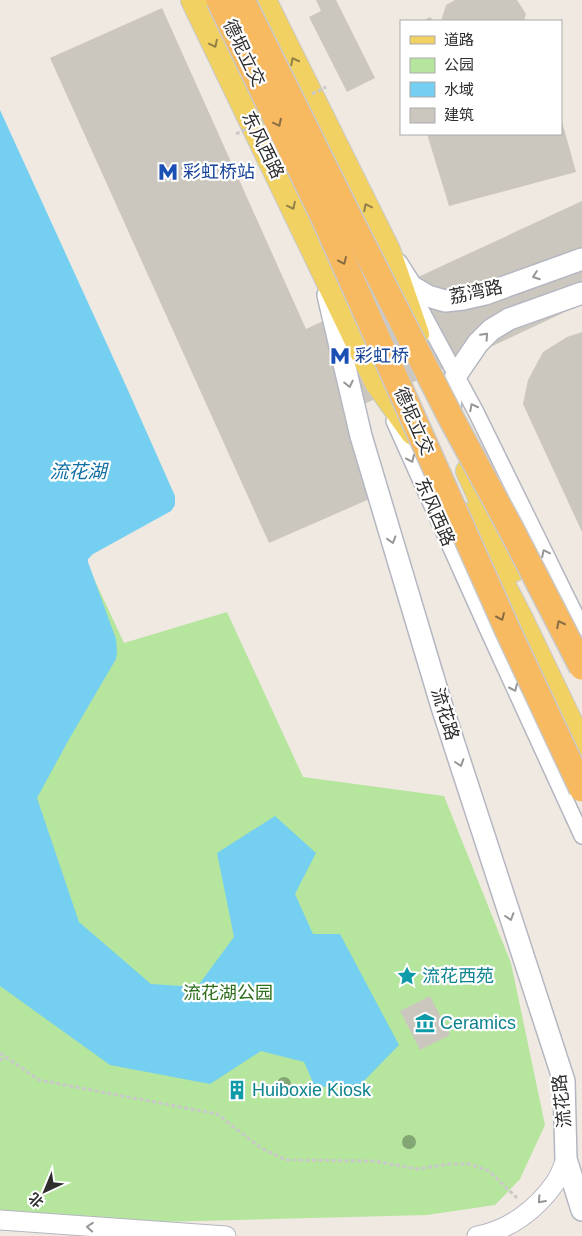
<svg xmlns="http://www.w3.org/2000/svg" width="582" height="1236" font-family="Arial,'Noto Sans SC',sans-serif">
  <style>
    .green { fill: #b6e59e }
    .water { fill: #75cff0 }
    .building { fill: #cbc7bf }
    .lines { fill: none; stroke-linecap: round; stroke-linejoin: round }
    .minor-casing { stroke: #b4b7c1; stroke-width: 18 }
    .tertiary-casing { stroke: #b4b7c1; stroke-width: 21 }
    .secondary-casing { stroke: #b4b7c1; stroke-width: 24 }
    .primary-casing { stroke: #c9c9c9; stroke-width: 26 }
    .path { stroke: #c9c9c9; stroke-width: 3; stroke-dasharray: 4 2.5; stroke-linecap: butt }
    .minor { stroke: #fff; stroke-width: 15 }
    .tertiary { stroke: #fff; stroke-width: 19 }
    .secondary { stroke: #fff; stroke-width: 21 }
    .primary { stroke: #f2d163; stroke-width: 24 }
    .trunk-bridge-casing { stroke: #c9c9c9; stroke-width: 28; stroke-linecap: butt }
    .path-bridge { stroke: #c9c9c9; stroke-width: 3; stroke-dasharray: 4 2.5; stroke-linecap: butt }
    .trunk-bridge { stroke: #f8ba60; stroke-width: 25 }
    .tree { fill: #84a574 }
    .oneway { stroke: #908048 }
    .oneway2 { stroke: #896d44 }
    .oneway3 { stroke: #969696 }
    .labels { text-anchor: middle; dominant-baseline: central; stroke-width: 4.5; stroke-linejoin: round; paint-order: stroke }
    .street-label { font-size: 18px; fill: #2e2e2e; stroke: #fff }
    .transit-label { font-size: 18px; fill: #164399; stroke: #fff; text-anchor: start }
    .culture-label { font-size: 18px; fill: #0d838f; stroke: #fff; text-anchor: start }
    .park-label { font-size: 18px; fill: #2c6e1b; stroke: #fff }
    .water-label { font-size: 19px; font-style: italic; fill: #0d6fa3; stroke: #fff }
  </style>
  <rect width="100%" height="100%" fill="#efe9e1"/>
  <path class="green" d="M 0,112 L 75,538 L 124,643 L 227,612 L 303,777 L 444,796 L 511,963 L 545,1125 L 520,1179 L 495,1205 L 427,1215 L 0,1226 Z"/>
  <path class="water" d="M 0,110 L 127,388 L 175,496 L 175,505 L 171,511 L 93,554 L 88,559 L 88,562 L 116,639 L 117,652 L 116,659 L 68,741 L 37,798 L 79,922 L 151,984 L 197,987 L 234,937 L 217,853 L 275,816 L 316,853 L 295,894 L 313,934 L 340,934 L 399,1045 L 359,1086 L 315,1087 L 304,1062 L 261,1051 L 210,1084 L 110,1065 L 0,986 Z"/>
  <g class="building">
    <path d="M 316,0 L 336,0 L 375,78 L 347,92 L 309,17 L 321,11 Z"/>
    <path d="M 455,0 L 517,0 L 526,14 L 524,21 L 441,21 L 446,5 Z"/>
    <path d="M 162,8 L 306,329 L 582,201 L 582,304 L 465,359 L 344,413 L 381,494 L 269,543 L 50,58 Z"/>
    <path d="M 430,17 L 434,21 L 422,21 Z"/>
    <path d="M 561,118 L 576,172 L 449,206 L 427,134 L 561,134 Z"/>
    <path d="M 582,332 L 582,532 L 523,404 L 528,380 L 543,352 L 567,337 Z"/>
    <path d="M 430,996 L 450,1035 L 420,1050 L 400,1011 Z"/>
    <rect x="231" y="1083" width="12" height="14"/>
  </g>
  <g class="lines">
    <defs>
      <g id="minor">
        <path d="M 413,295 L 476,412 L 582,628"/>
        <path d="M 394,421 L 485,624 L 582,836"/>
      </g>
      <g id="tertiary">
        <path d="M 0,1220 L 226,1236"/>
        <path d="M 477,1236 C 509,1230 536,1210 555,1183 C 560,1176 563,1167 566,1159"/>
      </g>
      <g id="secondary">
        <path d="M 397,264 L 411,286 L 428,296 L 445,301 L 463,299 L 485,294 L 582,259"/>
        <path d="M 328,295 L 361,436 L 442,707 L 564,1081 L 566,1159 L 582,1210"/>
        <path d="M 452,420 L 450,410 L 451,397 L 456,375 L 478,343 L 491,330 L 509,319 L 582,293"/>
      </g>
      <g id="primary">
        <path d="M 193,0 L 377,383 L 413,433"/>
        <path d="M 264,0 L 388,250 L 417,334"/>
        <path d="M 468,471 L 513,570"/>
        <path d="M 467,515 L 520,617 L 582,746"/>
      </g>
    </defs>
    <use href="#minor" class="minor-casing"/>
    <use href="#tertiary" class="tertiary-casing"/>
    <use href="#secondary" class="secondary-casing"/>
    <use href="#primary" class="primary-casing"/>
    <g class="path">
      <path d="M 0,1053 L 39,1080 L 217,1114 L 261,1148 L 286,1160 L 374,1161 L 417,1169 L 450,1164 L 469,1164 L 489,1171 L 517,1198"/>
      <path d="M 0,1061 L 5,1056"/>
    </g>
    <use href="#minor" class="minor"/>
    <use href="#tertiary" class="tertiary"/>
    <use href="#secondary" class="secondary"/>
    <use href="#primary" class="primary"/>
    <defs>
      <g id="trunk-bridge">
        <path d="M 219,0 L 323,216 L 508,631 L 582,789"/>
        <path d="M 242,0 L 355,229 L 451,418 L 510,527 L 582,667"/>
      </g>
    </defs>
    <use href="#trunk-bridge" class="trunk-bridge-casing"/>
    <g class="path-bridge">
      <path d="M 312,94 L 326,87"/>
      <path d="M 236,134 L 256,124"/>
    </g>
    <use href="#trunk-bridge" class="trunk-bridge"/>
  </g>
  <g class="tree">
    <circle cx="284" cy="1084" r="7"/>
    <circle cx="409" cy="1142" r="7"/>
  </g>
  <defs><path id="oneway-chevron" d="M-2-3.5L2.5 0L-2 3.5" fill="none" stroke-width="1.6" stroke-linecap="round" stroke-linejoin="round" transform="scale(1.25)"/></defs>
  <g class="oneway">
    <use href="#oneway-chevron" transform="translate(214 44) rotate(64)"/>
    <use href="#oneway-chevron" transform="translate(294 61) rotate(-117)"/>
    <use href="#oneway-chevron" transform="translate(292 206) rotate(64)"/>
    <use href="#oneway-chevron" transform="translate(367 207) rotate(-116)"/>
  </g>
  <g class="oneway2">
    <use href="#oneway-chevron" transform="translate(278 123) rotate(64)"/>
    <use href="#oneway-chevron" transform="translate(343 261) rotate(66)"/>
    <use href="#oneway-chevron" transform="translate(501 617) rotate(66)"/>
    <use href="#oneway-chevron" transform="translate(560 624) rotate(-117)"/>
  </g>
  <g class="oneway3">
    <use href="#oneway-chevron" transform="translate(536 276) rotate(160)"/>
    <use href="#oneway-chevron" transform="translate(485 336) rotate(-47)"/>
    <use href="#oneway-chevron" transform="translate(349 384) rotate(77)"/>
    <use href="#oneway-chevron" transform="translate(473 407) rotate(-117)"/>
    <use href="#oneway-chevron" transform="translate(411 459) rotate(66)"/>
    <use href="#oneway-chevron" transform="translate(392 540) rotate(73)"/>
    <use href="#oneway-chevron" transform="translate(545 553) rotate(-116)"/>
    <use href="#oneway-chevron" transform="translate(514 688) rotate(66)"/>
    <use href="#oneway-chevron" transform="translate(460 763) rotate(72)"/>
    <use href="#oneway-chevron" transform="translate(510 917) rotate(72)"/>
    <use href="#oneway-chevron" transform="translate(541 1200) rotate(132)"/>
    <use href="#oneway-chevron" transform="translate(90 1227) rotate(-176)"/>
  </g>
  <defs>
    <symbol id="metro-bare" viewBox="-9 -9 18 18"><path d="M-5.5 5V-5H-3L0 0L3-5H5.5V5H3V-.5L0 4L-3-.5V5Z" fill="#1a4fb4" stroke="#fff" stroke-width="2.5" paint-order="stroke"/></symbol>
    <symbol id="sight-bare" viewBox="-9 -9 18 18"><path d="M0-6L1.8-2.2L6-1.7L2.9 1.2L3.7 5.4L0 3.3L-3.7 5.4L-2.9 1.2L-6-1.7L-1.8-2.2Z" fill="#0f9aa8" stroke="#fff" stroke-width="2.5" paint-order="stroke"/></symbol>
    <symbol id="museum-bare" viewBox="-9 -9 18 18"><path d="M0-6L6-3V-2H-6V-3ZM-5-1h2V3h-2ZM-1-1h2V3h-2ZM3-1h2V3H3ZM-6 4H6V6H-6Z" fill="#0f9aa8" stroke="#fff" stroke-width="2.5" paint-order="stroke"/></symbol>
    <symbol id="building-bare" viewBox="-9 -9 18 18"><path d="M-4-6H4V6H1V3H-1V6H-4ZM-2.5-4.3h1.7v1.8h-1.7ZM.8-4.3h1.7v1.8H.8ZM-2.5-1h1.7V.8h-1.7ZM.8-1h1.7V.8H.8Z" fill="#0f9aa8" stroke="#fff" stroke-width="2.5" paint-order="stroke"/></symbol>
  </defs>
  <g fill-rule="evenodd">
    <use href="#metro-bare" x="154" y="158" width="28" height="28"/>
    <use href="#metro-bare" x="326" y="342" width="28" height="28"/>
    <use href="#sight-bare" x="393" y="962" width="28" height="28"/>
    <use href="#museum-bare" x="411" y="1009" width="28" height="28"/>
    <use href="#building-bare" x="223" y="1076" width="28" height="28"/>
  </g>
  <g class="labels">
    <g class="street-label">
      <text transform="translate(244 53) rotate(64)">德坭立交</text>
      <text transform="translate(263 145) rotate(64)">东风西路</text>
      <text transform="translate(476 292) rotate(-12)">荔湾路</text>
      <text transform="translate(414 421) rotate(66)">德坭立交</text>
      <text transform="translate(435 512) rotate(66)">东风西路</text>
      <text transform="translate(445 714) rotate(73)">流花路</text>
      <text transform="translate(562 1101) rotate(-96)">流花路</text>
    </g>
    <g class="transit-label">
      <text x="183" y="172">彩虹桥站</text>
      <text x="355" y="356">彩虹桥</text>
    </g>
    <g class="culture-label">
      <text x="422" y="976">流花西苑</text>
      <text x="440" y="1023">Ceramics</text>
      <text x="252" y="1090">Huiboxie Kiosk</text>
    </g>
    <g class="park-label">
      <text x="228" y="993">流花湖公园</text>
    </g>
    <g class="water-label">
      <text x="78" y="471">流花湖</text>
    </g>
  </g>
  <rect x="400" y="20" width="162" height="115" fill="#ffffff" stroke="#ababab"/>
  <rect x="410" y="36" width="25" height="8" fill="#f2d163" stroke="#ababab"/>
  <text x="444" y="45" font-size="15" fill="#2e2e2e">道路</text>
  <rect x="410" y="58" width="25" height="15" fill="#b6e59e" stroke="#ababab"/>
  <text x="444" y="70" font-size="15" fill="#2e2e2e">公园</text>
  <rect x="410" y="82" width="25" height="15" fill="#75cff0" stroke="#ababab"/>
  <text x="444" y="95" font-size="15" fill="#2e2e2e">水域</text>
  <rect x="410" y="108" width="25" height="15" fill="#cbc7bf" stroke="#ababab"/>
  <text x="444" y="120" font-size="15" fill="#2e2e2e">建筑</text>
  <g transform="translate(45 1191) rotate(224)" stroke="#ffffff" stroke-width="4" paint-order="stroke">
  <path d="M0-4L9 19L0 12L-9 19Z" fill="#2e2e2e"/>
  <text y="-8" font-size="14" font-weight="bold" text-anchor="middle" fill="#2e2e2e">北</text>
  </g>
</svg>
